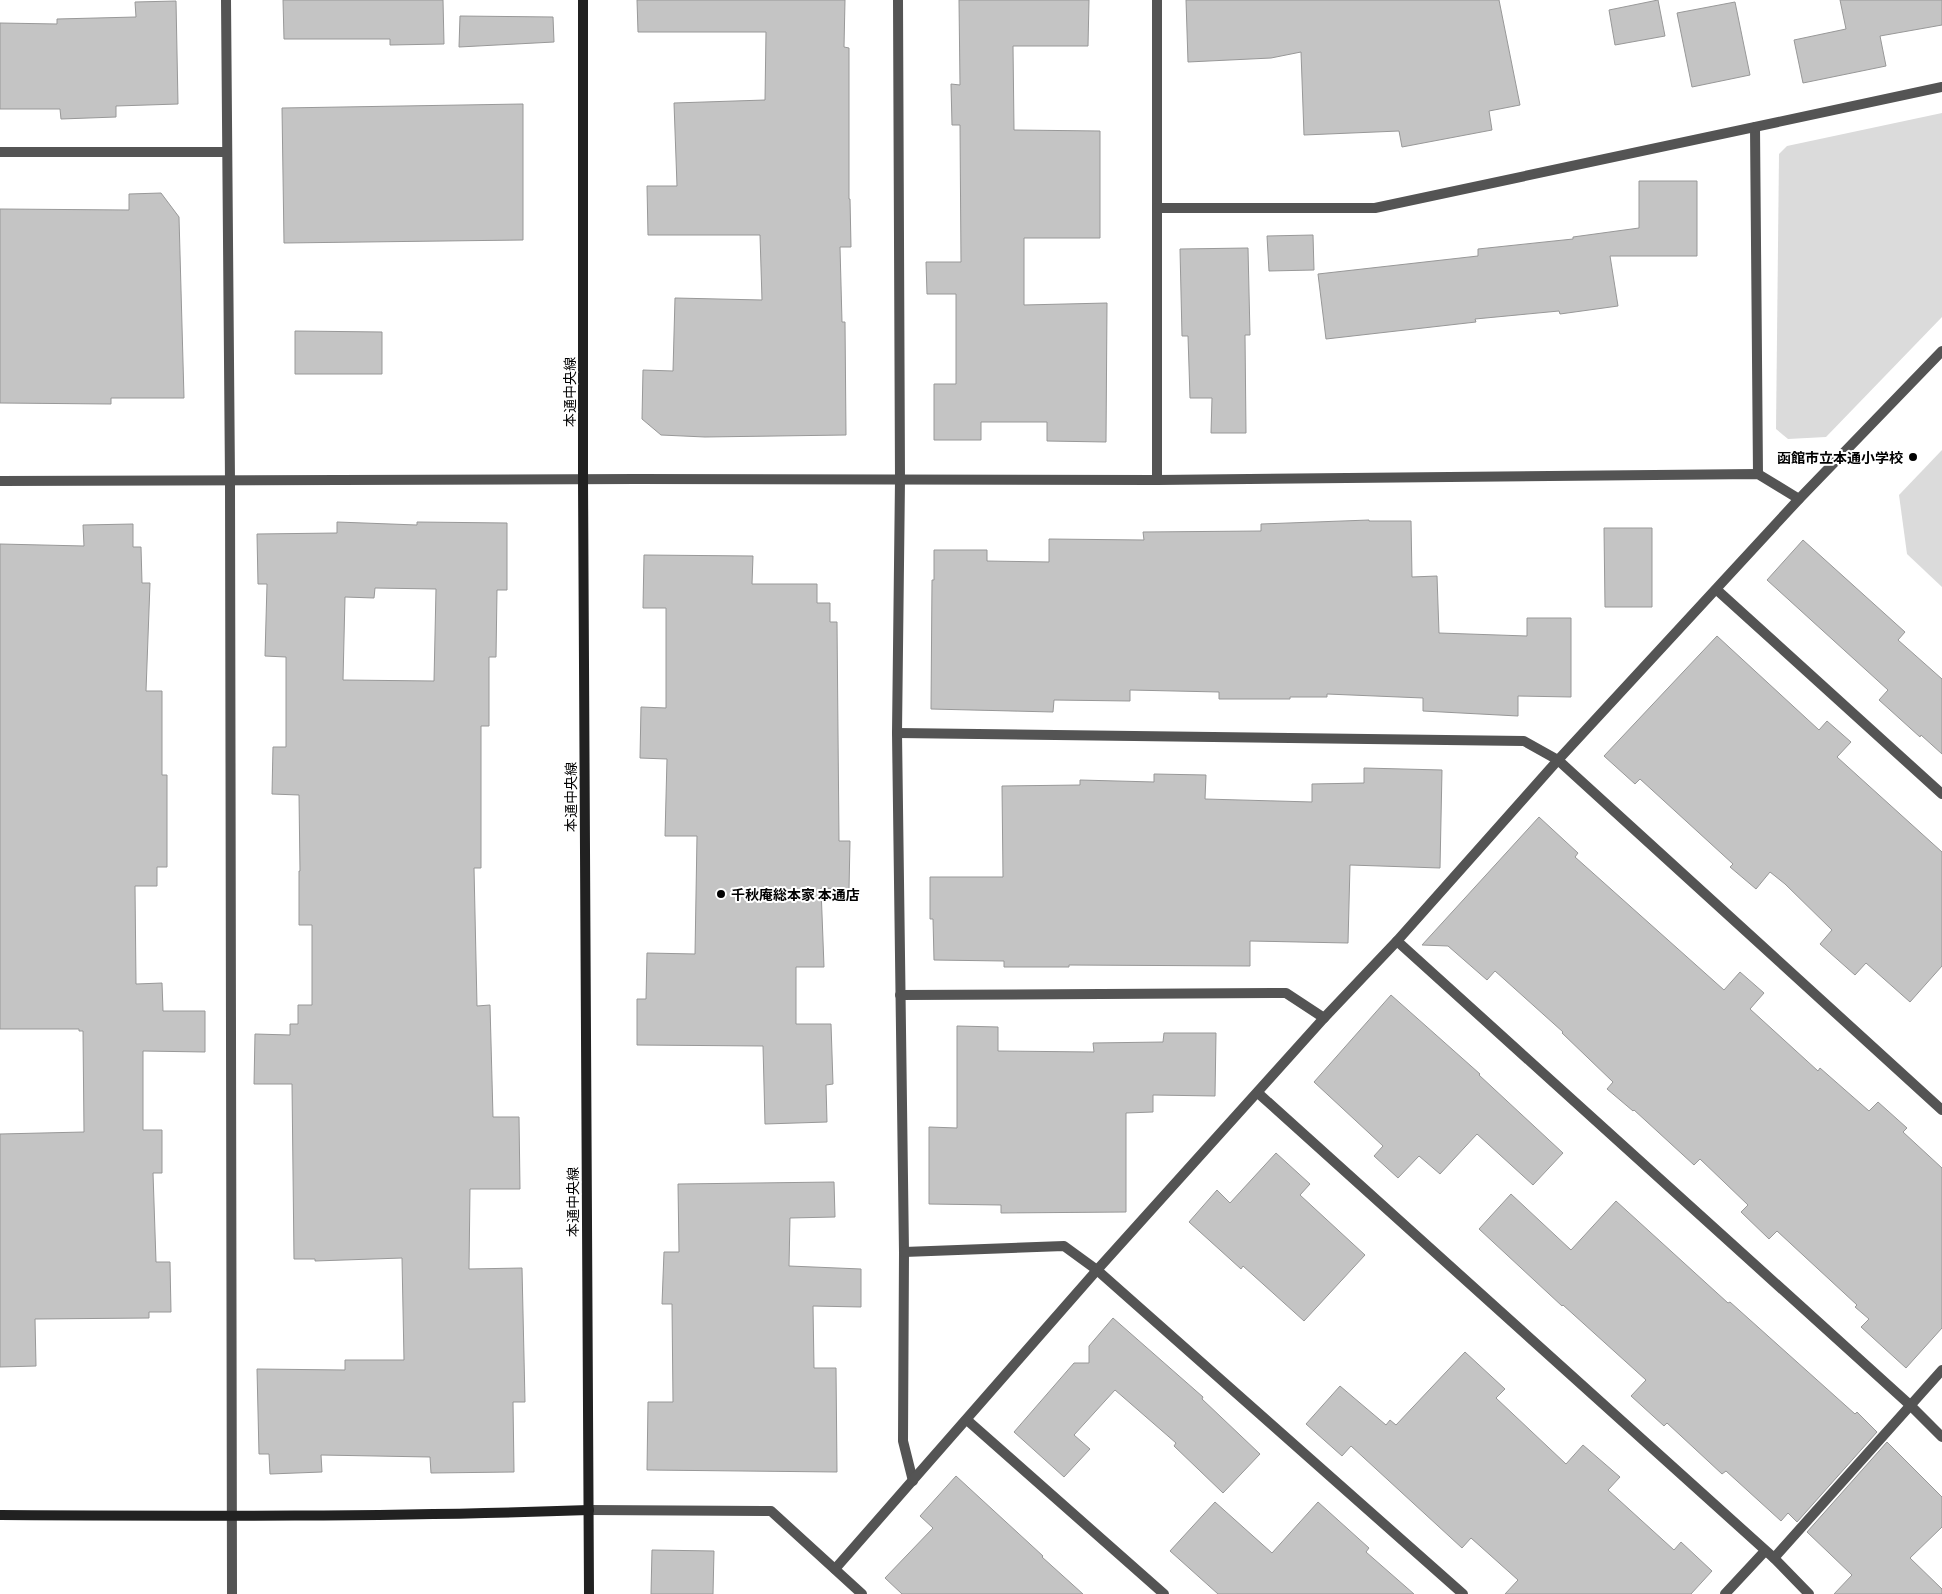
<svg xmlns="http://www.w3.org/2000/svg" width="1942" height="1594" font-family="Barlow,'Noto Sans JP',sans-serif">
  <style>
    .green { fill: #dbdbdb }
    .building { fill: #c4c4c4; stroke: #989898; fill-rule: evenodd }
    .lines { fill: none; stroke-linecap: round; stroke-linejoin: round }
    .street { stroke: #545454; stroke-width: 10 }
    .secondary { stroke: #212121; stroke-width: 10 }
    .poi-dot { fill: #000; stroke: #fff; stroke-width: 2 }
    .labels { text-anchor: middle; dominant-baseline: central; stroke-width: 4; stroke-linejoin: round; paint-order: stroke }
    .street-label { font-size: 14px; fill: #000; stroke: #fff }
    .poi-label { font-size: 14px; font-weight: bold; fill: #000; stroke: #fff; text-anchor: end }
  </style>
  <rect width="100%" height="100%" fill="#fff"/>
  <g class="green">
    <path d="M 1942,113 L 1942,317 L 1826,437 L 1788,439 L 1776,429 L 1779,154 L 1787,146 Z"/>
    <path d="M 1942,450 L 1942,587 L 1907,554 L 1899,495 Z"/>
  </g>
  <g class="building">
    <path d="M 283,0 L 443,0 L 444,44 L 390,45 L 390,39 L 284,39 Z"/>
    <path d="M 637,0 L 845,0 L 844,47 L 849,48 L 849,199 L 850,199 L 851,247 L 840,247 L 842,322 L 845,322 L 846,435 L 705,437 L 661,435 L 642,419 L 643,370 L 673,371 L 675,298 L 762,300 L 760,235 L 648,235 L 647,186 L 677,186 L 674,103 L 765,100 L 766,32 L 638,32 Z"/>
    <path d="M 959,0 L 1089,0 L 1088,46 L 1013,46 L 1014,130 L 1100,131 L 1100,238 L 1024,238 L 1024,305 L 1107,303 L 1106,442 L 1047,441 L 1047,422 L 981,422 L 981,440 L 934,440 L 934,384 L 956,384 L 956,294 L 927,294 L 926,262 L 961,262 L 960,125 L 952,125 L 951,84 L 960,85 Z"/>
    <path d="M 1186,0 L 1499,0 L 1520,105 L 1489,111 L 1492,130 L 1402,147 L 1399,131 L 1304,135 L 1301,52 L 1271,58 L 1188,62 Z"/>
    <path d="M 1658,0 L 1665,36 L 1615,45 L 1609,10 Z"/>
    <path d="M 1840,0 L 1942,0 L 1942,25 L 1880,36 L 1886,66 L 1803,83 L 1794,40 L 1846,29 Z"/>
    <path d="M 176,1 L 178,104 L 116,106 L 116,117 L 61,119 L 60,109 L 0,109 L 0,23 L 57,24 L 57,19 L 136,17 L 135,2 Z"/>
    <path d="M 1735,2 L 1750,75 L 1692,87 L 1677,13 Z"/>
    <path d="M 460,16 L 553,17 L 554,42 L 459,47 Z"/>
    <path d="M 523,104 L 523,240 L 284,243 L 282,108 Z"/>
    <path d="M 1639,181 L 1697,181 L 1697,256 L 1610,256 L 1618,306 L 1560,314 L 1559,311 L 1475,319 L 1476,322 L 1326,339 L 1318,274 L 1478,256 L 1478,249 L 1573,239 L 1573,237 L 1639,228 Z"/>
    <path d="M 161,193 L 179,217 L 184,398 L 111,398 L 111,404 L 0,403 L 0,209 L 129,210 L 129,194 Z"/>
    <path d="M 1313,235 L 1314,270 L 1269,271 L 1267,236 Z"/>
    <path d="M 1248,248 L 1250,335 L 1245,335 L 1246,433 L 1211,433 L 1212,398 L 1190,398 L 1188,336 L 1182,336 L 1180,249 Z"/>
    <path d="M 295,331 L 382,332 L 382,374 L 295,374 Z"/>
    <path d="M 1369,520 L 1369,521 L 1411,521 L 1412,577 L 1437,576 L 1439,633 L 1527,636 L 1527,618 L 1571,618 L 1571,697 L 1518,696 L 1518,716 L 1423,711 L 1423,698 L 1327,694 L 1327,697 L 1290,697 L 1290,699 L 1219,699 L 1219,692 L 1130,690 L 1130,701 L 1054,700 L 1053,712 L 931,709 L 932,580 L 934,580 L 934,550 L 987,550 L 987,561 L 1049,562 L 1049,539 L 1144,540 L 1143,532 L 1261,531 L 1261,524 Z"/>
    <path d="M 337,522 L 417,525 L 417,522 L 507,523 L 507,590 L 497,590 L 496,657 L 489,657 L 489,726 L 481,726 L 481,868 L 474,868 L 477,1006 L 490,1005 L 493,1117 L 519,1117 L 520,1189 L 470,1189 L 469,1269 L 522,1268 L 525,1402 L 513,1402 L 514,1472 L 431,1473 L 430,1457 L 321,1455 L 322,1472 L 270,1474 L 269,1454 L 259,1454 L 257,1369 L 345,1370 L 345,1360 L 404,1360 L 402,1258 L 315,1261 L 315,1259 L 294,1259 L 292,1084 L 254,1084 L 255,1034 L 290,1035 L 290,1024 L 298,1024 L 298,1005 L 312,1005 L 312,925 L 299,925 L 299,871 L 300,871 L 299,795 L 272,794 L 273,747 L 286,747 L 286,657 L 265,656 L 267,584 L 258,584 L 257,534 L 337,533 ZM 375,588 L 436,589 L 434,681 L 343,680 L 345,597 L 374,598 Z"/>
    <path d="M 133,524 L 133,547 L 141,547 L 142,583 L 150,583 L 146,691 L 162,691 L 162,775 L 167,775 L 167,867 L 157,867 L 157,886 L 135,886 L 136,984 L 162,983 L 163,1011 L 205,1011 L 205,1052 L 143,1051 L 143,1130 L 162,1130 L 162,1173 L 153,1173 L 156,1262 L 170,1262 L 171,1312 L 149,1312 L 149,1318 L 35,1319 L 36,1366 L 0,1367 L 0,1134 L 84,1132 L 83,1031 L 79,1031 L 79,1029 L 0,1029 L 0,544 L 84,546 L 83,525 Z"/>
    <path d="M 1604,528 L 1652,528 L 1652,607 L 1605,607 Z"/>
    <path d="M 1803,540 L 1905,632 L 1898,640 L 1942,679 L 1942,754 L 1921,735 L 1920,737 L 1879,700 L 1888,690 L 1767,580 Z"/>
    <path d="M 644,555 L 753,556 L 752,584 L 817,584 L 817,603 L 830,603 L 830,622 L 837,622 L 839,841 L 850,841 L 849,889 L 821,888 L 824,967 L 796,967 L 796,1024 L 831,1024 L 833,1084 L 826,1085 L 827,1122 L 765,1124 L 763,1046 L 637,1045 L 637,999 L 646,999 L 647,953 L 695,954 L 697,836 L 665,836 L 667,759 L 640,758 L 641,707 L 666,708 L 666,608 L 643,608 Z"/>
    <path d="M 1717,636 L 1819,730 L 1827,721 L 1851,742 L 1837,757 L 1942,852 L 1942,966 L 1910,1002 L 1866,963 L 1855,975 L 1820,944 L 1832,930 L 1785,884 L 1770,872 L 1756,889 L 1730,867 L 1733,864 L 1640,779 L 1635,784 L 1604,756 Z"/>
    <path d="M 1364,768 L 1442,770 L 1440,868 L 1350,865 L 1348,943 L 1250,941 L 1250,966 L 1069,965 L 1069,967 L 1004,967 L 1004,961 L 934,960 L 933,919 L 930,919 L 930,877 L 1003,877 L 1002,786 L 1080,785 L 1080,780 L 1154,782 L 1154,774 L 1206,775 L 1205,799 L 1312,802 L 1312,784 L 1364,783 Z"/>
    <path d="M 1539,817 L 1578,853 L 1575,857 L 1724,990 L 1740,972 L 1764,993 L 1750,1009 L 1818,1071 L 1820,1068 L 1869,1111 L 1878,1102 L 1907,1128 L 1903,1132 L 1942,1168 L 1942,1328 L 1906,1368 L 1861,1327 L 1869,1319 L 1855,1307 L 1857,1305 L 1777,1231 L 1769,1239 L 1741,1212 L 1748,1205 L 1700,1159 L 1694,1165 L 1634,1110 L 1633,1111 L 1607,1089 L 1613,1082 L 1562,1033 L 1563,1032 L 1495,971 L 1487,980 L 1448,946 L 1422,945 Z"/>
    <path d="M 1391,995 L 1480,1074 L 1479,1075 L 1563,1153 L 1533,1185 L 1477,1134 L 1440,1174 L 1419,1156 L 1398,1178 L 1374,1156 L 1383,1146 L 1314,1082 Z"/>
    <path d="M 957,1026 L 998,1027 L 998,1051 L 1094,1052 L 1093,1043 L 1163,1042 L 1164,1033 L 1216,1033 L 1215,1096 L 1153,1095 L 1153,1112 L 1126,1113 L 1126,1212 L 1001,1213 L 1001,1205 L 929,1204 L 929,1127 L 957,1128 Z"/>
    <path d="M 1276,1153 L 1310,1184 L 1300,1195 L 1365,1255 L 1304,1321 L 1243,1266 L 1241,1269 L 1189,1222 L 1217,1190 L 1230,1203 Z"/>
    <path d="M 834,1182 L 835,1217 L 790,1218 L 789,1266 L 861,1269 L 861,1307 L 813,1306 L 814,1368 L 836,1368 L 837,1472 L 647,1470 L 648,1402 L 673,1402 L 672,1304 L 662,1304 L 664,1252 L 679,1252 L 678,1184 Z"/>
    <path d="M 1511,1194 L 1571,1250 L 1616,1201 L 1728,1303 L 1730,1302 L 1855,1414 L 1857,1412 L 1877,1432 L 1797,1522 L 1788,1513 L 1781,1521 L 1726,1471 L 1722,1474 L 1667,1423 L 1664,1426 L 1631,1396 L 1646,1380 L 1563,1305 L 1562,1306 L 1479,1229 Z"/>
    <path d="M 1113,1318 L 1203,1397 L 1202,1399 L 1260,1454 L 1223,1493 L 1174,1446 L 1176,1443 L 1115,1390 L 1074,1435 L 1090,1449 L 1064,1477 L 1014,1432 L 1074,1363 L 1089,1363 L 1089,1346 Z"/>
    <path d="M 1465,1352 L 1505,1389 L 1496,1398 L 1566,1464 L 1583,1445 L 1620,1477 L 1608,1490 L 1674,1550 L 1681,1542 L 1712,1571 L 1691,1594 L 1505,1594 L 1518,1580 L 1471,1538 L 1462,1548 L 1351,1446 L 1342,1456 L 1306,1424 L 1340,1386 L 1386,1425 L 1390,1420 L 1396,1425 Z"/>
    <path d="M 1887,1442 L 1942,1497 L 1942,1527 L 1910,1558 L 1942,1589 L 1942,1594 L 1834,1594 L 1852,1575 L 1807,1532 Z"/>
    <path d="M 956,1476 L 1043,1556 L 1042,1557 L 1083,1594 L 902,1594 L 885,1578 L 933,1528 L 920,1516 Z"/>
    <path d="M 1215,1502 L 1272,1553 L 1318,1502 L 1369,1548 L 1366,1552 L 1414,1594 L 1218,1594 L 1170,1551 Z"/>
    <path d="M 652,1550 L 714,1551 L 713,1594 L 651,1594 Z"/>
  </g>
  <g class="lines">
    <g class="street">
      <path d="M 226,0 L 230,480 L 232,1594"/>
      <path d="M 898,0 L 900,480 L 897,733 L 904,1252 L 903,1441 L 913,1481"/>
      <path d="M 1157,0 L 1157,480"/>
      <path d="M 1755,127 L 1758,474"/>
      <path d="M 0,152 L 227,152"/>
      <path d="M 1157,208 L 1375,208 L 1942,87"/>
      <path d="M 0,481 L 636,479 L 1157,480 L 1758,474 L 1799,499"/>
      <path d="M 1717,590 L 1942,794"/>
      <path d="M 897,733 L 1524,741 L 1558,760 L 1942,1110"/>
      <path d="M 1397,941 L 1910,1405 L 1942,1437"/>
      <path d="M 900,995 L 1286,993 L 1324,1018"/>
      <path d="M 1258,1093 L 1774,1558 L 1809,1594"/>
      <path d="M 904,1252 L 1064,1246 L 1097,1270 L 1463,1594"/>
      <path d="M 967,1420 L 1164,1594"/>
      <path d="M 589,1510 L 771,1511 L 862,1594"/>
      <path d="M 1774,1558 L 1942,1370"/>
      <path d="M 835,1569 L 1097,1270 L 1324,1018 L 1397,941 L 1558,760 L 1799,499 L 1942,351"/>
      <path d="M 1725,1594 L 1765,1551"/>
    </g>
    <g class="secondary">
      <path d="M 583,0 L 583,479 L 589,1594"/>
      <path d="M 0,1515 C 196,1516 393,1517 589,1510"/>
    </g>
  </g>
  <g class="poi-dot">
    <circle cx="1913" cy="457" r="5"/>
    <circle cx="721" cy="894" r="5"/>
  </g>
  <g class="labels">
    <g class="street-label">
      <text transform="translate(569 392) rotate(-90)">本通中央線</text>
      <text transform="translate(570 797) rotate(-90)">本通中央線</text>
      <text transform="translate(572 1202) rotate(-90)">本通中央線</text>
    </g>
    <g class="poi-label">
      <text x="1903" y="457">函館市立本通小学校</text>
      <text x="731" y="894" text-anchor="start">千秋庵総本家 本通店</text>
    </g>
  </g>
</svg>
